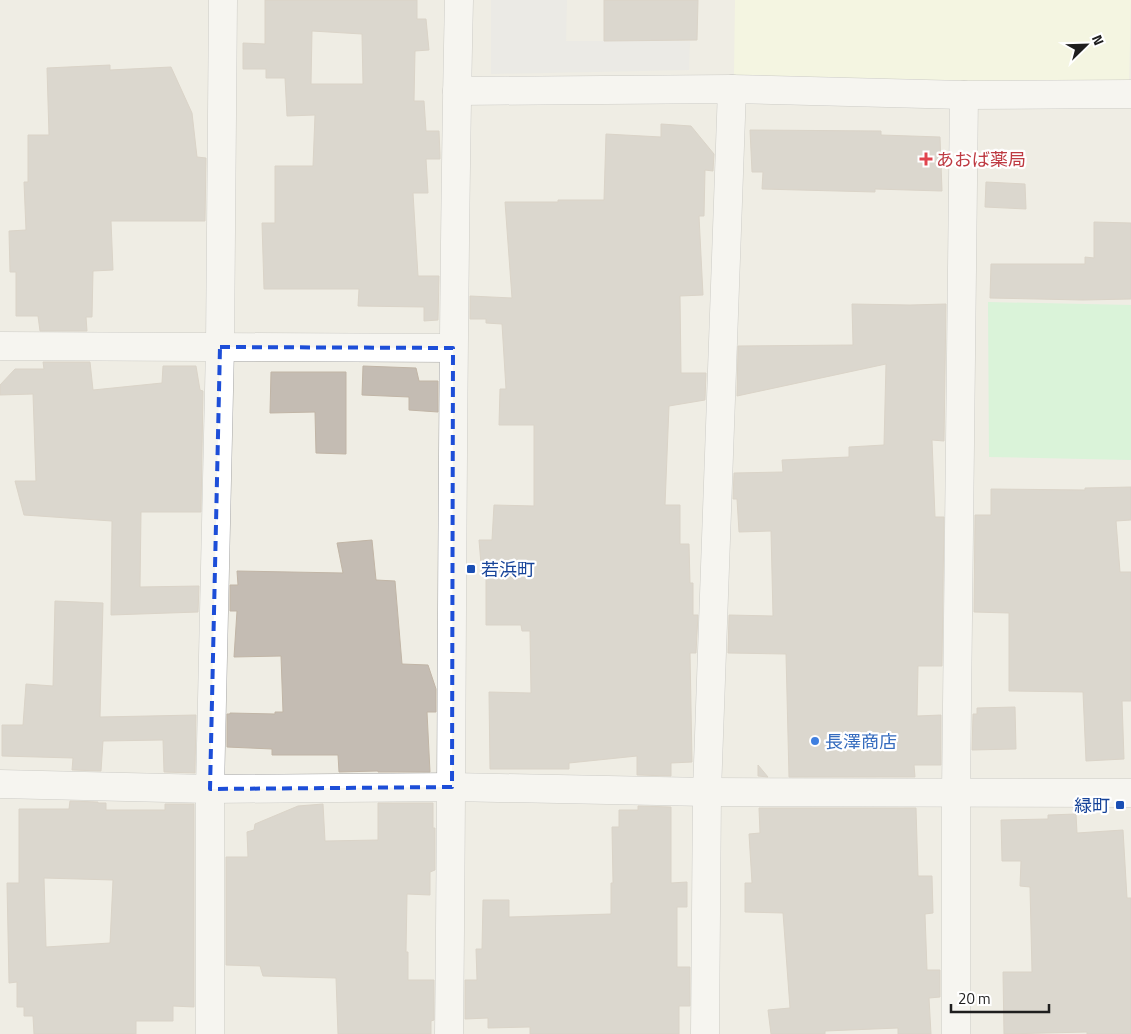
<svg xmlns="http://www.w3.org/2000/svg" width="1131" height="1034" font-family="'Titillium Web','Noto Sans JP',sans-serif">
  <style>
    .education { fill: #faffdd }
    .park { fill: #c0facd }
    .parking { fill: #e6e6e6 }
    .building { fill: #c4bcb3; stroke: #c1b5a6; fill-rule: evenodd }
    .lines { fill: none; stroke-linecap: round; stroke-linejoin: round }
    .minor-casing { stroke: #a5a5a5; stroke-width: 29 }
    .minor { stroke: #fff; stroke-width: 28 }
    .marked { fill: none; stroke: #1d4ed8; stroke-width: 4; stroke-dasharray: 10 6; stroke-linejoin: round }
    .health-dot { fill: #e0444e; stroke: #fff; stroke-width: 2 }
    .transit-dot { fill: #1a4fb4; stroke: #fff; stroke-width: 2 }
    .shop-dot { fill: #3f7fe0; stroke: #fff; stroke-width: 2 }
    .labels { text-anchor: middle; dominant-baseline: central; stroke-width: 4.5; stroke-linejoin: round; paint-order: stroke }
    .health-label { font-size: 18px; fill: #be3a42; stroke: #fff; text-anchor: start }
    .transit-label { font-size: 18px; fill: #164399; stroke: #fff; text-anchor: start }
    .shop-label { font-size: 18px; fill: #366cbe; stroke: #fff; text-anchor: start }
  </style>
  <rect width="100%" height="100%" fill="#efede4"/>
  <path class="education" d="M 735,0 L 1131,0 L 1129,85 L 734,75 Z"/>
  <path class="park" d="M 988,302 L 1131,305 L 1131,460 L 989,457 Z"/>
  <path class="parking" d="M 491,0 L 567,0 L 566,41 L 690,41 L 689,70 L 491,74 Z"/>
  <g class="building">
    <path d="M 265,0 L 417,0 L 417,19 L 426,19 L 429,50 L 415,51 L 414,101 L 424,101 L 426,131 L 439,131 L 440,155 L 440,159 L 426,159 L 428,193 L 413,193 L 418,276 L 439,276 L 438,320 L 424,321 L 424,307 L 358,306 L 359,289 L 264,289 L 262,223 L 275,223 L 275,166 L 313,166 L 315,115 L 287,116 L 285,78 L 266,78 L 266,69 L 243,69 L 243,43 L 265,44 ZM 312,31 L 362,34 L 363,84 L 311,84 Z"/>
    <path d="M 604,0 L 698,0 L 697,40 L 604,41 Z"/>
    <path d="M 110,65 L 110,70 L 171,67 L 192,113 L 197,157 L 206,158 L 205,221 L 111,221 L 113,270 L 93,271 L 92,317 L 86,317 L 87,331 L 40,331 L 38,316 L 16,316 L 16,272 L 10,272 L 9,231 L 26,230 L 24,182 L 28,182 L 28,135 L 49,135 L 47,68 Z"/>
    <path d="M 661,124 L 691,126 L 714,154 L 713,171 L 705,170 L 704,216 L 699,216 L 703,295 L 680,296 L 681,373 L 706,373 L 705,400 L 669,406 L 665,505 L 680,505 L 680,544 L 689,544 L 690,583 L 693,583 L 693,615 L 698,615 L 696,653 L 690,653 L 692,762 L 671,763 L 671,776 L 637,775 L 637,756 L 569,763 L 569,769 L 490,769 L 489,692 L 531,693 L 530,631 L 522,631 L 521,625 L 486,625 L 486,575 L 482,576 L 479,540 L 492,540 L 494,505 L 534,506 L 534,425 L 499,425 L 500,389 L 506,389 L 502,324 L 486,323 L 486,319 L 470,319 L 470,296 L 512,298 L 505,202 L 558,202 L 558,200 L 604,200 L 606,134 L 661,137 Z"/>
    <path d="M 750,130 L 881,131 L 881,135 L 940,137 L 942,191 L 875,189 L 875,192 L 762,189 L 763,172 L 752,172 Z"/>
    <path d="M 986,182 L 1025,184 L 1026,209 L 985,207 Z"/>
    <path d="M 1094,222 L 1131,223 L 1131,299 L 1083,300 L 990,298 L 991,264 L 1085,264 L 1085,257 L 1094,258 Z"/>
    <path d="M 852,304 L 910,305 L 946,304 L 944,441 L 932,440 L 935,517 L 944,517 L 942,666 L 918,666 L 917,716 L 941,715 L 941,765 L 914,765 L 915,777 L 789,777 L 786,654 L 728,653 L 729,615 L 773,616 L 771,531 L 739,532 L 737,499 L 733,499 L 734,473 L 783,472 L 782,460 L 849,457 L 849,447 L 884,445 L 886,364 L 737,396 L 738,346 L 853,345 Z"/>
    <path d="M 43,362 L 90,362 L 93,390 L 162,383 L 163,366 L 196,366 L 200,390 L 203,391 L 201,512 L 141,512 L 140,587 L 199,586 L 198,612 L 111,615 L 112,521 L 24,515 L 15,481 L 36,481 L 33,394 L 0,395 L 0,385 L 15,369 L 44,369 Z"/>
    <path d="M 363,366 L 416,368 L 419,381 L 438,381 L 438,412 L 409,410 L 409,397 L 362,395 Z"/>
    <path d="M 271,372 L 346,372 L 346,454 L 316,453 L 315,412 L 270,413 Z"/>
    <path d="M 1131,487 L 1131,520 L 1116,521 L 1120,572 L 1131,572 L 1131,701 L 1122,701 L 1124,759 L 1086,761 L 1083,692 L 1009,691 L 1009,613 L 974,612 L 975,515 L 991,515 L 991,489 L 1085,490 L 1085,488 Z"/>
    <path d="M 372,540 L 376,580 L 395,581 L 402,664 L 428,665 L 436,689 L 436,712 L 427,712 L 430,772 L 378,772 L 378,771 L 339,772 L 338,755 L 272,755 L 272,749 L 227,747 L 227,714 L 230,714 L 230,713 L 275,714 L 275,712 L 283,712 L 281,656 L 234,657 L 237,611 L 230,611 L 230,585 L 238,585 L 237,571 L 343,573 L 337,543 Z"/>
    <path d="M 55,601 L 103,603 L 100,717 L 196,715 L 195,773 L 164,772 L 163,740 L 103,741 L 101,771 L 72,770 L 73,758 L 2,756 L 2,725 L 23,725 L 26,684 L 53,686 Z"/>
    <path d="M 1015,707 L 1016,749 L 972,750 L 973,714 L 977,714 L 977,708 Z"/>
    <path d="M 758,765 L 768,777 L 758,776 Z"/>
    <path d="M 70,801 L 98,802 L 98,803 L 106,803 L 106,810 L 165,810 L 165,804 L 194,804 L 194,1007 L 173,1006 L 173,1021 L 136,1021 L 136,1034 L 34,1034 L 33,1016 L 24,1016 L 24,1007 L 17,1007 L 17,982 L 9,983 L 7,883 L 19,883 L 19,809 L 69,809 ZM 44,878 L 113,880 L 110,943 L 46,947 Z"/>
    <path d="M 378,803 L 433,803 L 433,828 L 435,828 L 435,870 L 430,872 L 430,895 L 407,894 L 406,952 L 408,952 L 408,980 L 434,980 L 434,1020 L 431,1021 L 431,1034 L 338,1034 L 336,978 L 263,976 L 260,966 L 226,965 L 226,857 L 248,857 L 247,832 L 254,830 L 255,824 L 298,806 L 323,804 L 325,841 L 378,840 Z"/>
    <path d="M 638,806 L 671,807 L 671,883 L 687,882 L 687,907 L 677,907 L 677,967 L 690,967 L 690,1006 L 679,1006 L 679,1034 L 530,1034 L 530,1027 L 488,1028 L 488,1018 L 465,1019 L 465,980 L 477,980 L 476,949 L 482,949 L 483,900 L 509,900 L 509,917 L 611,914 L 611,883 L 613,883 L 612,827 L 619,827 L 619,810 L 638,810 Z"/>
    <path d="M 759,808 L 916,808 L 918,876 L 932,876 L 933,913 L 925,914 L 927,970 L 940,970 L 940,997 L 929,998 L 931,1034 L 898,1034 L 898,1028 L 825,1031 L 825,1034 L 771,1034 L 768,1010 L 790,1008 L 783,913 L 745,912 L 745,883 L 752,883 L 749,834 L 760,833 Z"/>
    <path d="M 1076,814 L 1077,833 L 1123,830 L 1127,898 L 1131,898 L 1131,1034 L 1087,1034 L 1087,1032 L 1004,1034 L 1003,972 L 1032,972 L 1030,887 L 1020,886 L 1021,861 L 1002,861 L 1001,820 L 1048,819 L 1048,815 Z"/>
  </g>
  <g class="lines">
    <defs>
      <g id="minor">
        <path d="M 457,91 L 732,89 L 964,95 L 1131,94"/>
        <path d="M 0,346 L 453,348"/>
        <path d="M 0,784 L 210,789 L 452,787 L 707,792 L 1131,793"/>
        <path d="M 210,1034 L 210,789 L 220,347 L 223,0"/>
        <path d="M 449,1034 C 453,689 451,345 459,0"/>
        <path d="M 705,1034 L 707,792 L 732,89"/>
        <path d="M 956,1034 L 956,792 L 964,95"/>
      </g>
    </defs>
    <use href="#minor" class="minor-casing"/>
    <use href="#minor" class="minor"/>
  </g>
  <path d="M0 0H1131V1034H0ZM 220,347 L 453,348 L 452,787 L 210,789 Z" fill="#efede4" fill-opacity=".55" fill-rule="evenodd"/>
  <path class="marked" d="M 220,347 L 453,348 L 452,787 L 210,789 Z"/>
  <path class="health-dot" d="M923.5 151.5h5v5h5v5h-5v5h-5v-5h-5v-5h5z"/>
  <g class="transit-dot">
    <rect x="466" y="564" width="10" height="10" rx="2.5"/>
    <rect x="1115" y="800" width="10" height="10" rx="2.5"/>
  </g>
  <circle class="shop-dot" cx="815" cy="741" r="5"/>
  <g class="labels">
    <g class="health-label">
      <text x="936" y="159">あおば薬局</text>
    </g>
    <g class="transit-label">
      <text x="481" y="569">若浜町</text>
      <text x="1110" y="805" text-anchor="end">緑町</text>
    </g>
    <g class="shop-label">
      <text x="825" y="741">長澤商店</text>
    </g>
  </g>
  <g transform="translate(1086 45) rotate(67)" stroke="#ffffff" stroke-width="4" paint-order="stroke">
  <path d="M0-4L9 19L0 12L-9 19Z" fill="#1e1e1e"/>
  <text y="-8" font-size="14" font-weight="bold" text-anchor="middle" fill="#1e1e1e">N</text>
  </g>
  <path d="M951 1004v8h98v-8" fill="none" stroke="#1e1e1e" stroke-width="2.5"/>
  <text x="958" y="1004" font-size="15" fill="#1e1e1e" stroke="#ffffff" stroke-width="4" paint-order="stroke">20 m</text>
</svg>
